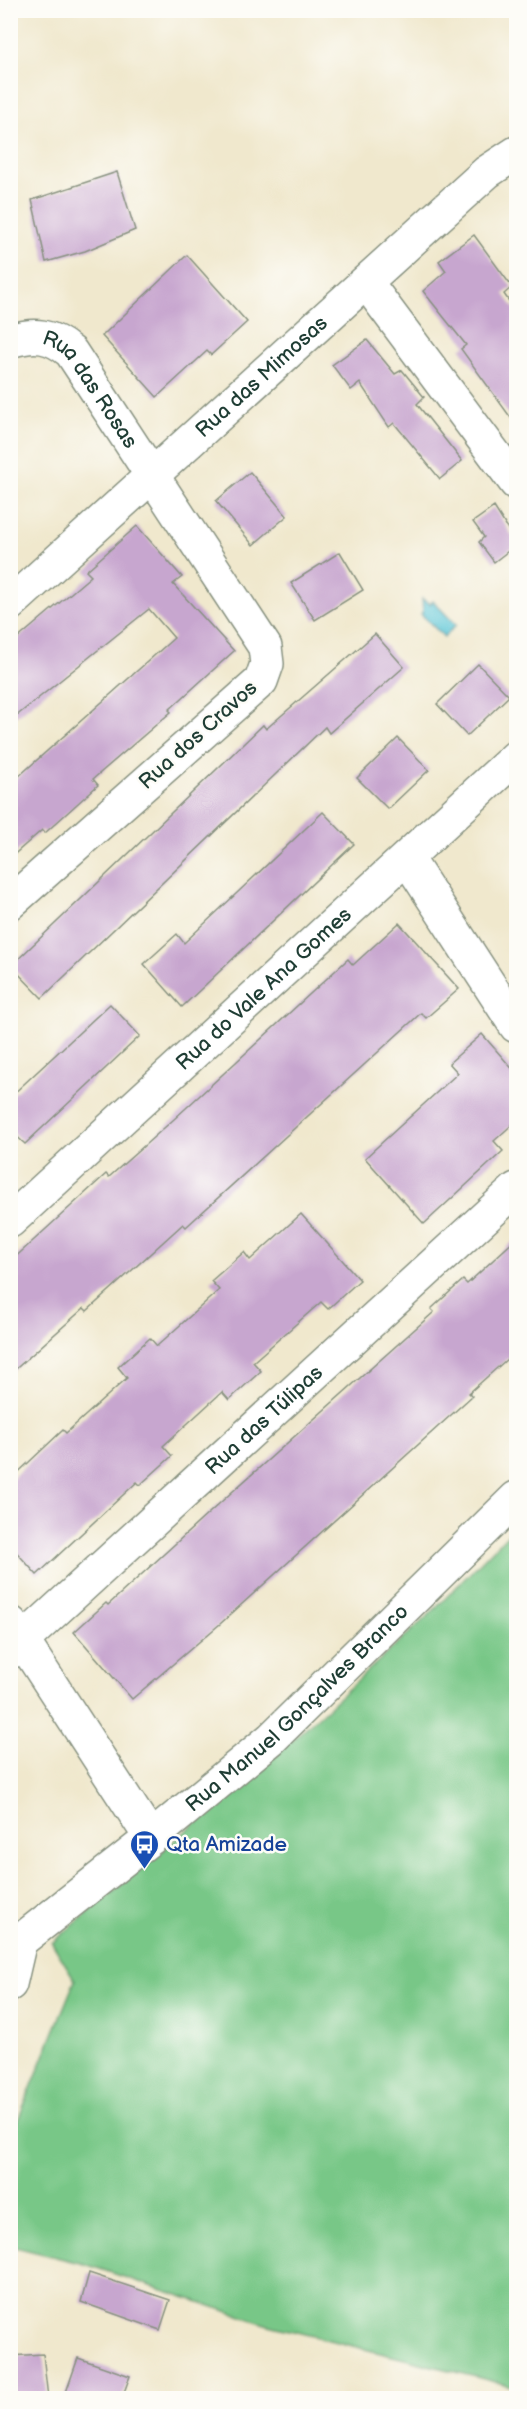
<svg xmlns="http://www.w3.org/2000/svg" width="527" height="2409" font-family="'Balsamiq Sans',sans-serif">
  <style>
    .green { fill: #78c787; stroke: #4c825e; stroke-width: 1.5 }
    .water { fill: #5cc6d7; stroke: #3e8286; stroke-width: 1.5 }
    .building { fill: #c7a6cf }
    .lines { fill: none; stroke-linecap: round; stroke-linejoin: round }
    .minor-casing { stroke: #889280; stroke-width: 36 }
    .minor { stroke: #fff; stroke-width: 33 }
    .labels { text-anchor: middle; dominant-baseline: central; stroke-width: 5; stroke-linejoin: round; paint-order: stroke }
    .street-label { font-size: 21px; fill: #1f3d34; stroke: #fdfcf7 }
    .transit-label { font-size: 21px; fill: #164399; stroke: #fdfcf7; text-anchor: start }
  </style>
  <rect width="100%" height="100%" fill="#fdfcf7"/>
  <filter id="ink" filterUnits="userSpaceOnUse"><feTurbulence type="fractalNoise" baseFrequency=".0167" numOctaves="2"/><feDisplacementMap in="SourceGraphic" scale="12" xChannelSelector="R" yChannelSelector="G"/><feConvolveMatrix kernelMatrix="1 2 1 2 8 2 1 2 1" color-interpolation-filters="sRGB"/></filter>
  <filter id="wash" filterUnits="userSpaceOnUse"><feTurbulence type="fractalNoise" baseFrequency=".008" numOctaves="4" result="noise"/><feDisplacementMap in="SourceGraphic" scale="24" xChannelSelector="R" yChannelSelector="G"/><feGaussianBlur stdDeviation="1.35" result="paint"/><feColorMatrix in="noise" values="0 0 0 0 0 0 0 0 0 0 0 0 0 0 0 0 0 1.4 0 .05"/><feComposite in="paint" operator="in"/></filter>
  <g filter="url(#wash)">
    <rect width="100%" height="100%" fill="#f0e8cd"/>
    <path class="green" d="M 516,1526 L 516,2387 L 265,2324 L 88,2265 L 11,2246 L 11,2137 L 75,1980 L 52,1943 L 265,1765 L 431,1613 Z"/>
    <path class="water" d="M 422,599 L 430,604 L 433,601 L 456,625 L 444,637 L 421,614 L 423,611 Z"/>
    <g id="blocks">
      <g class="building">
        <path d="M 117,172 L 135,230 L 85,251 L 46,262 L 32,200 Z"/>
        <path d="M 474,235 L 512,287 L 504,294 L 516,311 L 516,425 L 461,349 L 466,345 L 423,291 L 446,271 L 439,261 Z"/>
        <path d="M 187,255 L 247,322 L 211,355 L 207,351 L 157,397 L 102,336 Z"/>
        <path d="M 367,340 L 395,374 L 402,370 L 424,397 L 417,404 L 462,461 L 440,479 L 394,423 L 389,427 L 360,383 L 351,390 L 332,365 Z"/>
        <path d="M 250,472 L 287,516 L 253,545 L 216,501 Z"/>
        <path d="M 494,507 L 516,542 L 516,545 L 494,562 L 479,542 L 484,537 L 473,522 Z"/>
        <path d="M 137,526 L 182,577 L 173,584 L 234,651 L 169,710 L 171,712 L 93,779 L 98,785 L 45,833 L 42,830 L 10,858 L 10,784 L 174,638 L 149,609 L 10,721 L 10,645 L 91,576 L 86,571 Z"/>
        <path d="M 340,552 L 363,590 L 315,620 L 291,583 Z"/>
        <path d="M 375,634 L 404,667 L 329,733 L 325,727 L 42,998 L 11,966 L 263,725 L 266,729 Z"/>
        <path d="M 478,664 L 509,696 L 467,736 L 437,704 Z"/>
        <path d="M 398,738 L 429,770 L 388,809 L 357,778 Z"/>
        <path d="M 323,812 L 354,844 L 182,1007 L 144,964 L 177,934 L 184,943 Z"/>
        <path d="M 399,923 L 459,989 L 426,1018 L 421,1013 L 186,1227 L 183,1224 L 87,1311 L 84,1308 L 10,1374 L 10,1262 L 106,1174 L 109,1177 L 173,1120 L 348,959 L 353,965 Z"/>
        <path d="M 110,1004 L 140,1036 L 25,1144 L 10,1130 L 10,1097 Z"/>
        <path d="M 482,1034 L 516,1073 L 516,1121 L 494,1141 L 503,1151 L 424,1224 L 365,1158 L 458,1073 L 449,1063 Z"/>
        <path d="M 301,1214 L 360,1280 L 328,1309 L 321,1302 L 253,1362 L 261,1371 L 229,1400 L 222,1392 L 163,1446 L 172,1456 L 140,1485 L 137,1482 L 37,1575 L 10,1545 L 10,1480 L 63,1430 L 66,1433 L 127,1378 L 118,1367 L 150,1338 L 157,1346 L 219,1290 L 211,1281 L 244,1252 L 250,1260 Z"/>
        <path d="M 516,1239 L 516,1351 L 469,1393 L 472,1396 L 220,1624 L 132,1699 L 74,1632 L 106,1603 L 108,1605 L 232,1492 L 434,1312 L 431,1309 L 463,1280 L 467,1284 Z"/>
        <path d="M 89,2273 L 170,2300 L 160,2330 L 81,2302 Z"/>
        <path d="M 43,2354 L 48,2398 L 10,2398 L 10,2356 Z"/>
        <path d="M 78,2358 L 130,2376 L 122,2398 L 64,2398 Z"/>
      </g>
    </g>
  </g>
  <g filter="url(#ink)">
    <use href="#blocks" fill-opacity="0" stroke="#889280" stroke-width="1.5"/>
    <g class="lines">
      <defs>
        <g id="minor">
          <path d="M 366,282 L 516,483"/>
          <path id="s1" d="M 10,341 C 35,333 51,335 71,352 L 265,647 L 267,664 L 261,681 L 10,903"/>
          <path id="s2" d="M 10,604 L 487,172 L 516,153"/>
          <path d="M 407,858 L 516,1026"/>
          <path id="s3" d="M 10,1221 L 516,757"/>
          <path d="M 11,1623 L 151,1838"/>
          <path id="s4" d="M 10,1652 L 516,1189"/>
          <path id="s5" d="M 10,1949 L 151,1838 L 271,1739 L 516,1498"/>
          <path d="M 10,1984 L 20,1941"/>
        </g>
      </defs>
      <use href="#minor" class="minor-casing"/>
      <use href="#minor" class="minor"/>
    </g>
  </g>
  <defs>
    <symbol id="bus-pin" viewBox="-11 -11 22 30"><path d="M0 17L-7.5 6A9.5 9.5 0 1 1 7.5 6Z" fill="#1a4fb4" stroke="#fdfcf7"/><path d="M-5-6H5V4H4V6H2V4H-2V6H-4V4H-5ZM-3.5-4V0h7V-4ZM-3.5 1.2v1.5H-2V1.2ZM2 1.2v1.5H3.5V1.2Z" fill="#fff"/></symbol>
  </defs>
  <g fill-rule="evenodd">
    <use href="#bus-pin" x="128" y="1828" width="33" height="45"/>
  </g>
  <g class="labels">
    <g class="street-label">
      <text stroke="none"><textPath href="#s2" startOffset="339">Rua das Mimosas</textPath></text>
      <text stroke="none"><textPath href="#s1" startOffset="106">Rua das Rosas</textPath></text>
      <text transform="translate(198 735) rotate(-42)">Rua dos Cravos</text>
      <text stroke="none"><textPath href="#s3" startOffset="344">Rua do Vale Ana Gomes</textPath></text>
      <text stroke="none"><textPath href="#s4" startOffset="344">Rua das Túlipas</textPath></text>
      <text stroke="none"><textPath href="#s5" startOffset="375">Rua Manuel Gonçalves Branco</textPath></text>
    </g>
    <g class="transit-label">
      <text x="166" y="1844">Qta Amizade</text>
    </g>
  </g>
  <rect width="527" height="2409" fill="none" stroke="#fdfcf7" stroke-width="36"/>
</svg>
